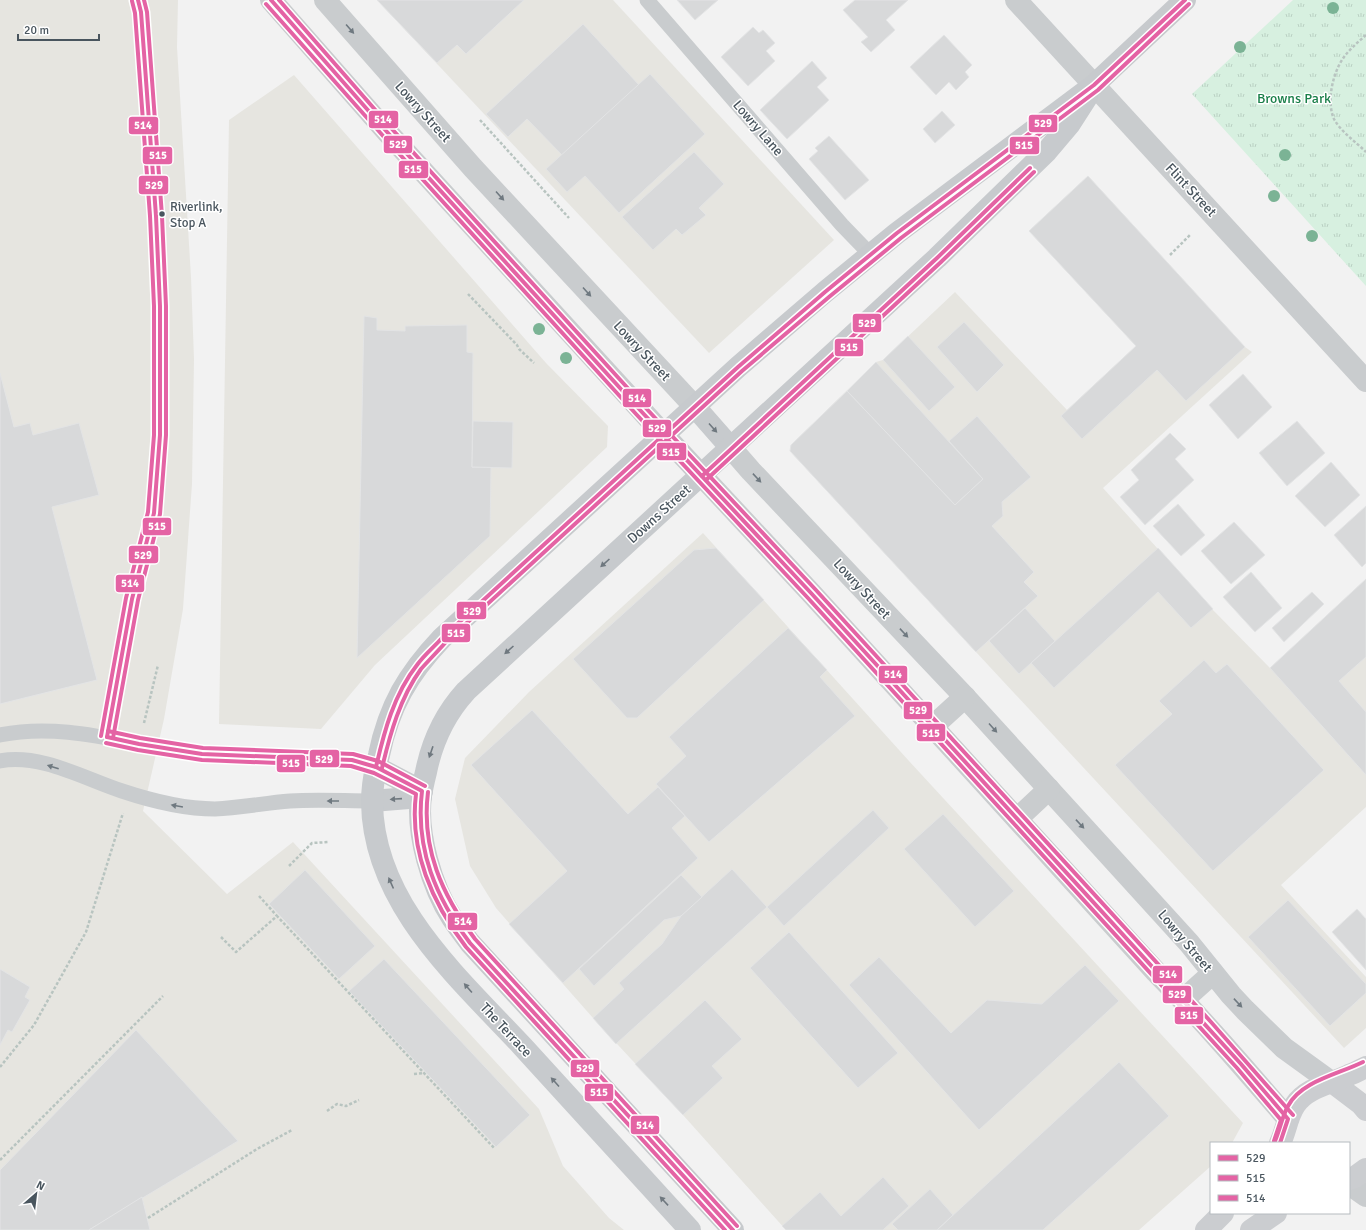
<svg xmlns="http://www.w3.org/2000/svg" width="1366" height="1230" font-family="Signika,sans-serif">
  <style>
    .commercial { fill: #e6e5e0 }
    .park { fill: url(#park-tufts) }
    .building { fill: #d8d9da; stroke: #e3e4e5 }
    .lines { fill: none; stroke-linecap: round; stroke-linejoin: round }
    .path { stroke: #b8c4c0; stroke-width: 2.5; stroke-dasharray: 3 2; stroke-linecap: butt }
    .service { stroke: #c9ccce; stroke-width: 15 }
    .minor { stroke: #c9ccce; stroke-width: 22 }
    .tertiary { stroke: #c9ccce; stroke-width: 22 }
    .secondary { stroke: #cbcdd0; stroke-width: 22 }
    .primary { stroke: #c7cacd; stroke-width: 22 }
    .bus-1-casing { stroke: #fff; stroke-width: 7 }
    .bus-2-casing { stroke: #fff; stroke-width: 7 }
    .bus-3-casing { stroke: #fff; stroke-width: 7 }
    .bus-1 { stroke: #e463a4; stroke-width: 4 }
    .bus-2 { stroke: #e463a4; stroke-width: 4 }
    .bus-3 { stroke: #e463a4; stroke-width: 4 }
    .tree { fill: #7bb395 }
    .oneway { fill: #6f7980 }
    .oneway2 { fill: #6f787f }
    .bus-dot { fill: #49555e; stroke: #fff; stroke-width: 1.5 }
    .labels { text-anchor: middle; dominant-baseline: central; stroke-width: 3; stroke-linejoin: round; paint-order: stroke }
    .bus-label { font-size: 13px; fill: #49555e; stroke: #fff; text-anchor: start }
    .park-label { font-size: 14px; fill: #1a7f49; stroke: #fff }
    .street-label { font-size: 14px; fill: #49555e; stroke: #fff }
    .line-badge { stroke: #fff; stroke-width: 1.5 }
    .badge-label { font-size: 11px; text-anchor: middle; font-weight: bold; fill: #fff }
  </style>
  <defs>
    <pattern id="park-tufts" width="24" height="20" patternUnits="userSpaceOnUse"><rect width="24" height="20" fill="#d7f0e0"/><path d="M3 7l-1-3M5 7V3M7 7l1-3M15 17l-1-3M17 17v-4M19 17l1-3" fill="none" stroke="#bad0c3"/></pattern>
  </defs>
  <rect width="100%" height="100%" fill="#f2f2f2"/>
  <g class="commercial">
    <path d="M 0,0 L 178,0 L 177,47 L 191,277 L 194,359 L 192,484 L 183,609 L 164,719 L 143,811 L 227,894 L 293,842 L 539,1109 L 563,1166 L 609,1218 L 624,1230 L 0,1230 Z"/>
    <path d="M 377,0 L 613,0 L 834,240 L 709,353 Z"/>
    <path d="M 294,75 L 546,363 L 608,426 L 607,447 L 375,665 L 321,729 L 219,724 L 229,120 Z"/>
    <path d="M 1088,176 L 1245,347 L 1252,352 L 1103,488 L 1212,609 L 1270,668 L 1366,579 L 1366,807 L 1281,885 L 1366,977 L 1366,1028 L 1344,1048 L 976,652 L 790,451 L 791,445 L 876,362 L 883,360 L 955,292 L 1067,410 L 1136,346 L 1029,231 Z"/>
    <path d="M 703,533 L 909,761 L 1243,1123 L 1232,1143 L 1211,1143 L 1211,1166 L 1139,1230 L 786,1230 L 683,1115 L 593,1018 L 496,908 L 470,866 L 455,799 L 465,758 L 529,692 Z"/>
  </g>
  <path class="park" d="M 1293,0 L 1366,0 L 1366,286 L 1192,94 Z"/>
  <g class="building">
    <path d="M 377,0 L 524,0 L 466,54 L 457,45 L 437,63 Z"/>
    <path d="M 677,0 L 718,0 L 695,20 Z"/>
    <path d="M 855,0 L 908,0 L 886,20 L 895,30 L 871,52 L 861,42 L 868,37 L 843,10 Z"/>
    <path d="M 583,24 L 639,85 L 562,155 L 527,119 L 508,137 L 486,114 Z"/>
    <path d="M 753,27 L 759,33 L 763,30 L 775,43 L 766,51 L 775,61 L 748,86 L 721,57 Z"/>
    <path d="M 944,35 L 972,65 L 965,72 L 969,77 L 956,90 L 949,82 L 936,95 L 910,67 Z"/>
    <path d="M 812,61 L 827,78 L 817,87 L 829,100 L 787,139 L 760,110 Z"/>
    <path d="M 650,74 L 705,134 L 619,213 L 585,176 L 567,192 L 546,169 Z"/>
    <path d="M 942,111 L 955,125 L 935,143 L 923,129 Z"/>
    <path d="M 829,136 L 869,180 L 845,200 L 809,159 L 818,151 L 815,148 Z"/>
    <path d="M 694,152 L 724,184 L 699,208 L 706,215 L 682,235 L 676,229 L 653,250 L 622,217 Z"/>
    <path d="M 1088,176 L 1245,347 L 1186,401 L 1157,370 L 1082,439 L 1061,416 L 1136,346 L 1029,231 Z"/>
    <path d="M 364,316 L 377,318 L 377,330 L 405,331 L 405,326 L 467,325 L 467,352 L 473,353 L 472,467 L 491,467 L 490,536 L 357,658 Z"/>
    <path d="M 964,322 L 1004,365 L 977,392 L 937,347 Z"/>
    <path d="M 908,336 L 955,387 L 929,411 L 883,360 Z"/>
    <path d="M 876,362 L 983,479 L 955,505 L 847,391 Z"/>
    <path d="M 0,373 L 14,427 L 30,423 L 33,435 L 79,423 L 99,495 L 52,507 L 97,680 L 0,704 Z"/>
    <path d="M 1243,374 L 1272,407 L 1238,439 L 1209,405 Z"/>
    <path d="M 847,391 L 955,505 L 983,479 L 949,441 L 977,416 L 1031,477 L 1002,502 L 1003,516 L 992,526 L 1034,572 L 1024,582 L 1038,596 L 976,652 L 790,451 L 791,445 Z"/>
    <path d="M 473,421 L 513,422 L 512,468 L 472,467 Z"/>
    <path d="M 1297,421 L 1325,453 L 1287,486 L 1259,453 Z"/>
    <path d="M 1170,433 L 1186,449 L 1175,459 L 1194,480 L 1145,525 L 1120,497 L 1139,480 L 1131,470 Z"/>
    <path d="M 1331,462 L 1360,495 L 1325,527 L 1295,496 Z"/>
    <path d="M 1178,504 L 1205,535 L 1181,556 L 1153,526 Z"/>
    <path d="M 1366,506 L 1366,563 L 1362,567 L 1334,535 Z"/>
    <path d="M 1234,522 L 1265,555 L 1231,584 L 1201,551 Z"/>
    <path d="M 716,548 L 764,600 L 637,718 L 627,718 L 573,659 L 694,550 Z"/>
    <path d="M 1158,548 L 1213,609 L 1191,628 L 1158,592 L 1054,688 L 1031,663 Z"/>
    <path d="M 1251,572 L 1282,608 L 1255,632 L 1223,597 Z"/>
    <path d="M 1366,579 L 1366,657 L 1339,681 L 1366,712 L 1366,775 L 1270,668 Z"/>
    <path d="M 1312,592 L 1324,604 L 1284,642 L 1272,628 Z"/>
    <path d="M 1025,608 L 1055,641 L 1019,674 L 989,641 Z"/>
    <path d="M 788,628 L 827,670 L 820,677 L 855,716 L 709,842 L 656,784 L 686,756 L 669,737 Z"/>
    <path d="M 1204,660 L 1216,673 L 1227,664 L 1324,770 L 1213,871 L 1115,765 L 1172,714 L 1159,701 Z"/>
    <path d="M 532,710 L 628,814 L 658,787 L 685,816 L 672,828 L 698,858 L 563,983 L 509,924 L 567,871 L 471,765 Z"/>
    <path d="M 873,810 L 889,828 L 784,926 L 767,907 Z"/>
    <path d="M 943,814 L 1014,891 L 975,927 L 904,849 Z"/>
    <path d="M 732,869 L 767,907 L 616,1044 L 593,1018 L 624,989 L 619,983 L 662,944 L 681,916 Z"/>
    <path d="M 305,870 L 375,946 L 339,979 L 269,904 Z"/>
    <path d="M 681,875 L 702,897 L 681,916 L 664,920 L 594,986 L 579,969 Z"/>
    <path d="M 1288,900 L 1366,984 L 1366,993 L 1330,1026 L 1248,937 Z"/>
    <path d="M 1357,909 L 1366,919 L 1366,970 L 1332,932 Z"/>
    <path d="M 789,932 L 898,1053 L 858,1088 L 750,968 Z"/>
    <path d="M 879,957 L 951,1033 L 987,1000 L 1042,1004 L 1085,965 L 1119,1001 L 979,1130 L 849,985 Z"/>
    <path d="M 384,959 L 530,1115 L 496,1147 L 349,991 Z"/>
    <path d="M 0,969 L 30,987 L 25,997 L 30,1000 L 12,1032 L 8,1030 L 0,1045 Z"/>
    <path d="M 705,1000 L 742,1039 L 712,1066 L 723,1078 L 683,1115 L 635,1064 Z"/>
    <path d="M 136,1030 L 238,1141 L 89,1230 L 0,1230 L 0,1170 Z"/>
    <path d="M 1119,1062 L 1169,1116 L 1043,1230 L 937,1230 Z"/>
    <path d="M 883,1177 L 909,1206 L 883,1230 L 786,1230 L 782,1226 L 820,1192 L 841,1216 Z"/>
    <path d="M 930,1189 L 953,1215 L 937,1230 L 898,1230 L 892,1224 Z"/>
    <path d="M 142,1197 L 150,1230 L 89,1230 Z"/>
  </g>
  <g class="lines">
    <g class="path">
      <path d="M 1366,35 C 1358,42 1350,49 1344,57 C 1333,72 1326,101 1334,119 C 1341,132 1356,142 1366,152"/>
      <path d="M 480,120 L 569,218"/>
      <path d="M 1170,255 L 1190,235"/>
      <path d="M 468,294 L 517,345 L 519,349 L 534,363"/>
      <path d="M 144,723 L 158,665"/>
      <path d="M 289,866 L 312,843 L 329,842"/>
      <path d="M 259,896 L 277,916"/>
      <path d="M 221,937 L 236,952 L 277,916 L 495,1149"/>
      <path d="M 0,1067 L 34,1025 L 86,932 L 123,813"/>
      <path d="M 414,1074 L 424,1073"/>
      <path d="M 327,1111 L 337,1104 L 346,1106 L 359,1100"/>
      <path d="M 0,1160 L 163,996"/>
      <path d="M 148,1218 L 257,1149 L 292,1130"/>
    </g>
    <g class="service">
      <path d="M 647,0 L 842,225 L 870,254"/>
      <path d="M 0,735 C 67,721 134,747 201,754 C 216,756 231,755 246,756 C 282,757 317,758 352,760 L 376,767"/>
      <path d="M 107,737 L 132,599 L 154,513 L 160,435 L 160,306 L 156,216 L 141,12 L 138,0"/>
      <path d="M 0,761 C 40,753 85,779 122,791 C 152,801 183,809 215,809 C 240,808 265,803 290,801 C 317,799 345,801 372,801"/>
    </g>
    <g class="minor">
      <path d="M 271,0 L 388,133 L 664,435"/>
      <path d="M 325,0 L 473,168 L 695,407"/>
      <path d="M 1016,0 L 1094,85"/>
      <path d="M 731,448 L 751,471 L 965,697 L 1189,943 L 1231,995 L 1245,1010 L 1284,1048 L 1331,1082"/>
      <path d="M 702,476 L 811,593 L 1156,972 C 1202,1019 1245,1069 1288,1119"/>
      <path d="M 932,727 L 965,697"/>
      <path d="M 1017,819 L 1049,789"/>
      <path d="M 1183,1000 L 1213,973"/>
      <path d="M 1349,1184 L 1366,1196"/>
    </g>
    <path class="tertiary" d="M 1094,85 L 1366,381"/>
    <g class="secondary">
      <path d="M 1332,1082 L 1361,1104 L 1366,1110"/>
      <path d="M 1280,1143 C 1286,1131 1287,1117 1295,1105 C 1307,1087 1331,1084 1349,1075 C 1355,1073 1360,1070 1366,1067"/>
      <path d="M 1349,1179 L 1355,1177 L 1366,1169"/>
      <path d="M 1206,1230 L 1223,1213"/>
      <path d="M 1251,1230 L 1276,1213"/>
    </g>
    <g class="primary">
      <path d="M 695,407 L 731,448"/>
      <path d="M 664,435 L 702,476"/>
      <path d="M 376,767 L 422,791"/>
      <path d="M 372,801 L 421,797"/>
      <path d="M 690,1230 C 634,1169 579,1108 523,1047 C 459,978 373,904 372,802 C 372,786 375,770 379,755 C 389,706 408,674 442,638 L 738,367 L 825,292 L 897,233 L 1094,85 L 1185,0"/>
      <path d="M 733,1230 L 470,943 C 464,935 458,927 452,918 C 432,887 416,834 421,796 C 422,788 424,780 426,772 C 432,742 445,714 466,691 L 937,258 L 1047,151 L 1069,125 L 1087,97"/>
    </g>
    <defs>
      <g id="bus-1">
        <path d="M 271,0 L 388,133 L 640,410 L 811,593 L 1241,1064 L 1288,1119 L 1280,1143"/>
        <path d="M 702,476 L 937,258 L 1030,168"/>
        <path d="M 107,737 L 139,744 L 202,754 L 352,760 L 376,767 L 422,791 C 415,849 436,898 470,943 L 733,1230"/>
        <path d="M 107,737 L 132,599 L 154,513 L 160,435 L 160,306 L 156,216 L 141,12 L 138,0"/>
        <path d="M 376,767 C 384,732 394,694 417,665 C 424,655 434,647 442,638 L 738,367 L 825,292 L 897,233 L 1094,85 L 1185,0"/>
      </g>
      <g id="bus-2">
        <path d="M 266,4 L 384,137 L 636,414 L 807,597 L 1237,1068 L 1281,1120 L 1274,1141"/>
        <path d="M 706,480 L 941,262 L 1034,172"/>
        <path d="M 113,738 L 138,600 L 160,514 L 166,435 L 166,306 L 162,216 L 147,12 L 144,0"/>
        <path d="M 106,743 L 138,750 L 202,760 L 351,766 L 374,773 L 416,794 C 409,850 432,903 466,947 L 725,1230"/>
        <path d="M 382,768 C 390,734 400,698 421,669 C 429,660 438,651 446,642 L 742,371 L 829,297 L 901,238 L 1098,90 L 1189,4"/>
      </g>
      <g id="bus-3">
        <path d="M 279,0 L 392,129 L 644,406 L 815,589 L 1211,1022 L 1293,1115"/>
        <path d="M 108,731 L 140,738 L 203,748 L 353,754 L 378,761 L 425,786"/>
        <path d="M 101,736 L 126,598 L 148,512 L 154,435 L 154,306 L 150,216 L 135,13 L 132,1"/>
        <path d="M 428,792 C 421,848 442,895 475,939 L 737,1226"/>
        <path d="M 1275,1141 C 1280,1129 1282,1117 1288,1106 C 1301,1081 1339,1074 1363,1062"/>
      </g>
    </defs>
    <use href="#bus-1" class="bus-1-casing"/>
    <use href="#bus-2" class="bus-2-casing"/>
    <use href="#bus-3" class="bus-3-casing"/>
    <use href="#bus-1" class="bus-1"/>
    <use href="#bus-2" class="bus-2"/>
    <use href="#bus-3" class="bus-3"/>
  </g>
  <g class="tree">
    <circle cx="1333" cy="8" r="6"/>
    <circle cx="1240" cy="47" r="6"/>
    <circle cx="1285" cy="155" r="6"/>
    <circle cx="1274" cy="196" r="6"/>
    <circle cx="1312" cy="236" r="6"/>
    <circle cx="539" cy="329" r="6"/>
    <circle cx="566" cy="358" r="6"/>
  </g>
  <defs><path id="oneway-solid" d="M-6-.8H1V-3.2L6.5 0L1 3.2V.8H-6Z"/></defs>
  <g class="oneway">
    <use href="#oneway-solid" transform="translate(350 29) rotate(49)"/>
    <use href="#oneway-solid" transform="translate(500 196) rotate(48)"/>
    <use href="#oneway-solid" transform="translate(587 292) rotate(48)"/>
    <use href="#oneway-solid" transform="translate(757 478) rotate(47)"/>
    <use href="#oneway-solid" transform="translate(904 633) rotate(47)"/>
    <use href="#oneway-solid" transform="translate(993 728) rotate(48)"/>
    <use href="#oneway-solid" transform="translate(53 767) rotate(-162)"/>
    <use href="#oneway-solid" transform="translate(333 801) rotate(180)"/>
    <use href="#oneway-solid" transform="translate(177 806) rotate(-170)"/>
    <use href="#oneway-solid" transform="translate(1080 824) rotate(47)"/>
    <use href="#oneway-solid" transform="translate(1238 1003) rotate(47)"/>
  </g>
  <g class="oneway2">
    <use href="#oneway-solid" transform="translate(713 428) rotate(48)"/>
    <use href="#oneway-solid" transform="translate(605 563) rotate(138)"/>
    <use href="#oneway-solid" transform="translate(509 650) rotate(138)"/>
    <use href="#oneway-solid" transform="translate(431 752) rotate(109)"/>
    <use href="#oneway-solid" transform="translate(396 799) rotate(176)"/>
    <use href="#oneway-solid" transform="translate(391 883) rotate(-114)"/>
    <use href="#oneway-solid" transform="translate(468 988) rotate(-131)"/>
    <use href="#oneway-solid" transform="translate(555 1082) rotate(-132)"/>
    <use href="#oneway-solid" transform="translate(664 1201) rotate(-133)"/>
  </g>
  <circle class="bus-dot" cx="162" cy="214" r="3.5"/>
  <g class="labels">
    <g class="bus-label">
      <text x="170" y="207">Riverlink,<tspan x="170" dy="16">Stop A</tspan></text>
    </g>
    <g class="park-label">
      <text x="1294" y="98">Browns Park</text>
    </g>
    <g class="street-label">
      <text transform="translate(423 112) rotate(48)">Lowry Street</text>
      <text transform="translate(758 128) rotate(49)">Lowry Lane</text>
      <text transform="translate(1191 190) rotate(47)">Flint Street</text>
      <text transform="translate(642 351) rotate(47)">Lowry Street</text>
      <text transform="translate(659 514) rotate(-42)">Downs Street</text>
      <text transform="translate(862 589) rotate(47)">Lowry Street</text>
      <text transform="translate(1185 941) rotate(50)">Lowry Street</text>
      <text transform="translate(506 1030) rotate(47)">The Terrace</text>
    </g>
  </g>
  <g class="line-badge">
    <rect x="368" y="110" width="31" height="19" rx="4" fill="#e463a4"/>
    <rect x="1028" y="114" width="30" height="19" rx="4" fill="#e463a4"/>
    <rect x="128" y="116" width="31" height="19" rx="4" fill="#e463a4"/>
    <rect x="383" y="135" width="30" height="19" rx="4" fill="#e463a4"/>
    <rect x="1009" y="136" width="31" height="19" rx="4" fill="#e463a4"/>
    <rect x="142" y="146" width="31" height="19" rx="4" fill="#e463a4"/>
    <rect x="398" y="160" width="31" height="19" rx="4" fill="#e463a4"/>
    <rect x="138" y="175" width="31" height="20" rx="4" fill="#e463a4"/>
    <rect x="852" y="313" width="30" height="20" rx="4" fill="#e463a4"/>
    <rect x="834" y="338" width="30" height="19" rx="4" fill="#e463a4"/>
    <rect x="622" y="388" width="30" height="20" rx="4" fill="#e463a4"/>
    <rect x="642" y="419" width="30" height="19" rx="4" fill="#e463a4"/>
    <rect x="656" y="442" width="31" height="19" rx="4" fill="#e463a4"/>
    <rect x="142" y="517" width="30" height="19" rx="4" fill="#e463a4"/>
    <rect x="128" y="545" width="31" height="19" rx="4" fill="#e463a4"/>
    <rect x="115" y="574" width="30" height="19" rx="4" fill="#e463a4"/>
    <rect x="456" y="601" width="31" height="19" rx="4" fill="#e463a4"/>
    <rect x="441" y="623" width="30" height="20" rx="4" fill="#e463a4"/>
    <rect x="878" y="665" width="30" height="19" rx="4" fill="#e463a4"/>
    <rect x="903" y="701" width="30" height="19" rx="4" fill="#e463a4"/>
    <rect x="916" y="723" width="30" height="19" rx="4" fill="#e463a4"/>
    <rect x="309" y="749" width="31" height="19" rx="4" fill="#e463a4"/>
    <rect x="276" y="754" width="30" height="19" rx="4" fill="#e463a4"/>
    <rect x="447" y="912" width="31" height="19" rx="4" fill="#e463a4"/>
    <rect x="1152" y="965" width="31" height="19" rx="4" fill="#e463a4"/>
    <rect x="1162" y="985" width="30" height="19" rx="4" fill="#e463a4"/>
    <rect x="1174" y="1006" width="30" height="19" rx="4" fill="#e463a4"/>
    <rect x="570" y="1059" width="30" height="19" rx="4" fill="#e463a4"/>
    <rect x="584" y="1083" width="30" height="19" rx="4" fill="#e463a4"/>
    <rect x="630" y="1115" width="30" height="20" rx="4" fill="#e463a4"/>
  </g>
  <g class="badge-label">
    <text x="383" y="123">514</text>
    <text x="1043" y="127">529</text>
    <text x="143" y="129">514</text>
    <text x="398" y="148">529</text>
    <text x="1024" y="149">515</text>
    <text x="158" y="159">515</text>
    <text x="413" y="173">515</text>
    <text x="154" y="189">529</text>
    <text x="867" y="327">529</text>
    <text x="849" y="351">515</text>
    <text x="637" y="402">514</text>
    <text x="657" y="432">529</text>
    <text x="671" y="456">515</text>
    <text x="157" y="530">515</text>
    <text x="143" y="559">529</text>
    <text x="130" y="587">514</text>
    <text x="472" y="615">529</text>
    <text x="456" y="637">515</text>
    <text x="893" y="678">514</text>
    <text x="918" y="714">529</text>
    <text x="931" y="737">515</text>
    <text x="324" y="763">529</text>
    <text x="291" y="767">515</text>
    <text x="463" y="925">514</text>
    <text x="1168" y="978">514</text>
    <text x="1177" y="998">529</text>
    <text x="1189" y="1019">515</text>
    <text x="585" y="1072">529</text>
    <text x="599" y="1096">515</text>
    <text x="645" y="1129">514</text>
  </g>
  <rect x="1210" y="1142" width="140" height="72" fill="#ffffff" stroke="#b6bbbf"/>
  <rect x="1218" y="1155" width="20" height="6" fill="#e463a4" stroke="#b6bbbf"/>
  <text x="1246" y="1162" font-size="12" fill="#49555e">529</text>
  <rect x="1218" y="1175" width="20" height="6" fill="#e463a4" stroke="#b6bbbf"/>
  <text x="1246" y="1182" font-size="12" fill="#49555e">515</text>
  <rect x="1218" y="1195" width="20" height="6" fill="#e463a4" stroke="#b6bbbf"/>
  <text x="1246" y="1202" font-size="12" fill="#49555e">514</text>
  <g transform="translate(36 1194) rotate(28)" stroke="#ffffff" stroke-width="3" paint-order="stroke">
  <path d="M0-3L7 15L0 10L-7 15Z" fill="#49555e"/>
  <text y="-6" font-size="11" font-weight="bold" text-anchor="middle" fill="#49555e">N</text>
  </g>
  <path d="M18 34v6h81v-6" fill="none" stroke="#49555e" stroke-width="2"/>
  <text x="24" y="34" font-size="12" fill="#49555e" stroke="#ffffff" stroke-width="3" paint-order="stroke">20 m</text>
</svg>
